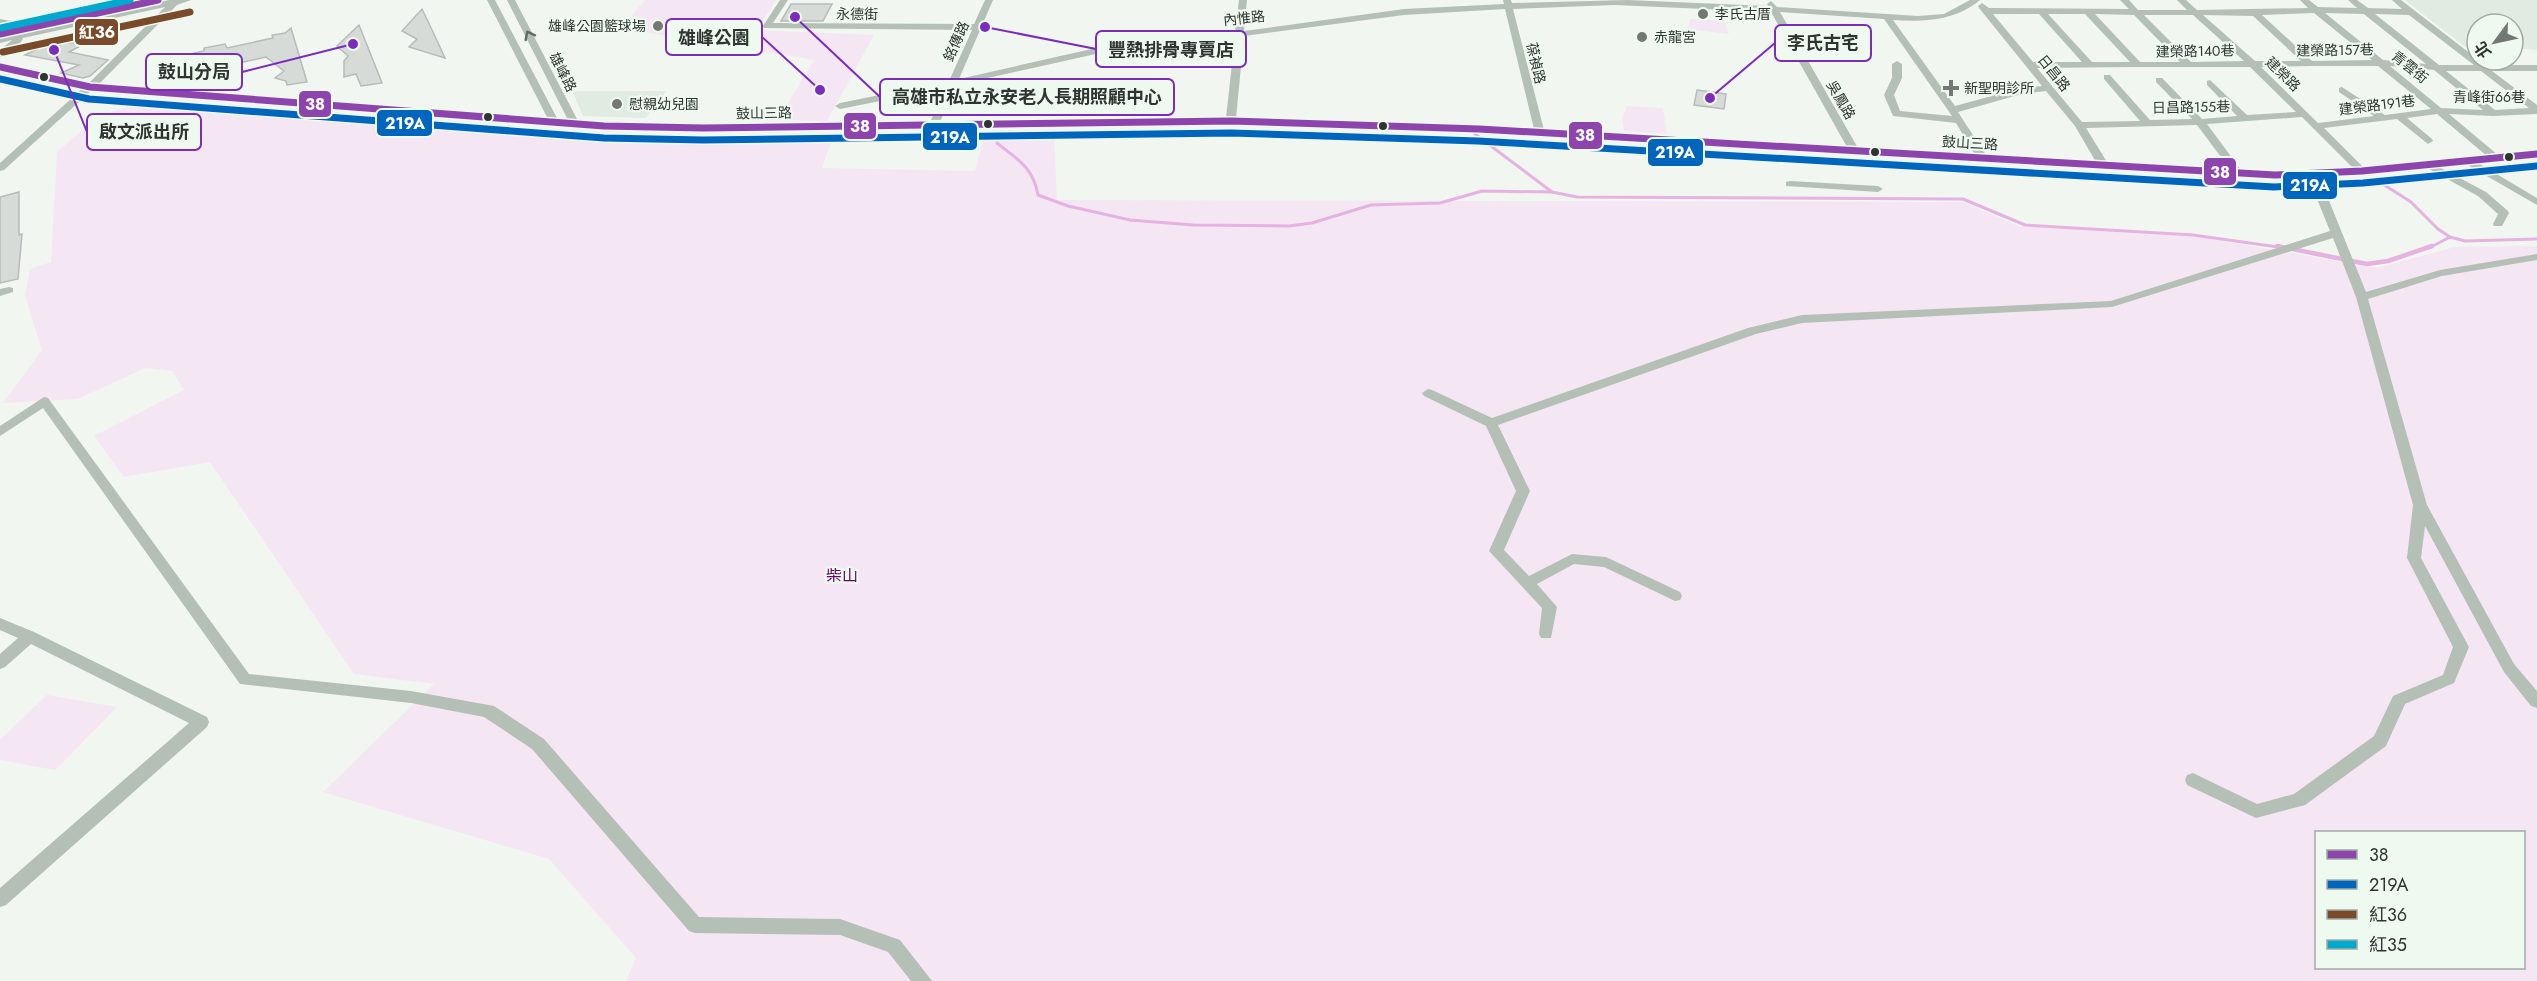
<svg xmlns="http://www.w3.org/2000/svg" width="2537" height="981" font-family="Jost,'Noto Sans TC',sans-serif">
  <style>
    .built { fill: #e0ebe2 }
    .green { fill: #f5e6f4; fill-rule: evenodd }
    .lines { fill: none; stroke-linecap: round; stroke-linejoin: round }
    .stream-far1 { stroke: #e6b2e2; stroke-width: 3 }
    .stream { stroke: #e6b2e2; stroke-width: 4.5 }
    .building { fill: #d7dbd7; stroke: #b8bcb8; stroke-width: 1.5 }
    .minor { fill: #b4c0b6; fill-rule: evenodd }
    .bus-1-casing { stroke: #eef9f0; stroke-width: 10 }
    .bus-2-casing { stroke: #eef9f0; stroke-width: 10 }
    .bus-3-casing { stroke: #eef9f0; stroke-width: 10 }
    .bus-4-casing { stroke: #eef9f0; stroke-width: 10 }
    .bus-1 { stroke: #8e44ad; stroke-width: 7 }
    .bus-2 { stroke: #0065bd; stroke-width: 7 }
    .bus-3 { stroke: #7a4b2a; stroke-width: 7 }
    .bus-4 { stroke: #00a9ce; stroke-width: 7 }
    .oneway { stroke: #656c66 }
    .poi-dot { fill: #747874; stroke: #eef9f0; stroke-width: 2 }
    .bus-dot { fill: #303431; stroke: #eef9f0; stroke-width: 2 }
    .labels { text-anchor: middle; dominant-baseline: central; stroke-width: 4.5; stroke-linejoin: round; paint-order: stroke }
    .far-street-label { font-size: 14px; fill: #303431; stroke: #eef9f0 }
    .far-poi-label { font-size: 14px; fill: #303431; stroke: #eef9f0; text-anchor: start }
    .park-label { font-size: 16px; fill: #650564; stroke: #eef9f0 }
    .leader { fill: none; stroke: #7b2cbf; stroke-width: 2 }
    .callout-dot { fill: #7b2cbf; stroke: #eef9f0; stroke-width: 2 }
    .callout { fill: #eef9f0; stroke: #7b2cbf; stroke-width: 2 }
    .callout-label { font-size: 18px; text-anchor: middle; font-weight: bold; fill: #303431 }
    .line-badge { stroke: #eef9f0; stroke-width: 2 }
    .badge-label { font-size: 16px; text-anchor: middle; font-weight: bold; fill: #fff }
  </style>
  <rect width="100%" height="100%" fill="#f1f6f1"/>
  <g class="built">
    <path d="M 2405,0 L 2537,0 L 2537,50 L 2513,48 L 2513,24 L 2477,24 L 2477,56 Z"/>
    <path d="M 572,91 L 666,91 L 646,118 L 583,116 Z"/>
  </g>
  <g class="green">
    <path d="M 645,0 L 776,0 L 757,30 L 874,35 L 827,121 L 778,120 L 814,60 L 621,28 Z"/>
    <path d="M 1690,19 L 1724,21 L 1729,34 L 1688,29 Z"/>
    <path d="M 135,104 L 632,142 L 832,139 L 822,168 L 975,171 L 984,136 L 1054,133 L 1057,200 L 1964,202 L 2018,226 L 2201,237 L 2377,268 L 2455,247 L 2537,246 L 2537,981 L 626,981 L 636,958 L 549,859 L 323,792 L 434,684 L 354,674 L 210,462 L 124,477 L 94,436 L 184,390 L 172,371 L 145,368 L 78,399 L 3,403 L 42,350 L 25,296 L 30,269 L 51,262 L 57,152 C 85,127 99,115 135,104 ZM 2316,832 L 2524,832 L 2524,968 L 2316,968 Z"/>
    <path d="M 1627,106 L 1663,108 L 1667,134 L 1624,131 L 1622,119 Z"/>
    <path d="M 47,695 L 117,707 L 55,770 L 0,760 L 0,740 Z"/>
  </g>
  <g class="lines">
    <g class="stream-far1">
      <path d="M 1475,134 L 1552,192"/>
      <path d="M 997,143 C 1018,160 1033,167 1038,195 L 1068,206 L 1130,220 L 1193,225 L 1289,226 L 1312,223 L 1371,205 L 1440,203 L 1482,191 L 1552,192 L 1577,197 L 1963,199 L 2025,225 L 2193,235 L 2285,248"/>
      <path d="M 2375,179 L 2411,202 L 2438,229 L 2450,237"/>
      <path d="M 2429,248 L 2450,237 L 2465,241 L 2537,239"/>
    </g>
    <path class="stream" d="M 2277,246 L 2367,264 L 2388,261 L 2432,246"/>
  </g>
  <g class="building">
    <path d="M 791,4 L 832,4 L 823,21 L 781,21 Z"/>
    <path d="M 422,9 L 433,32 L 445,58 L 409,47 L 417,39 L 402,31 Z"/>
    <path d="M 359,25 L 382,83 L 361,86 L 356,74 L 344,77 L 344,61 L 348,56 L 337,46 Z"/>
    <path d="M 291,28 L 307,82 L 287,85 L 286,81 L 275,78 L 284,71 L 266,57 L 230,65 L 231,71 L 199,78 L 198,70 L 191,72 L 189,60 L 195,59 L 194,53 L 204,51 L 204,48 L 225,44 L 227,48 L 273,38 L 272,35 L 285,33 Z"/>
    <path d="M 56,40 L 82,45 L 69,52 L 108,60 L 90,76 L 83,78 L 61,73 L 79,65 L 25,55 Z"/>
    <path d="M 1697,90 L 1726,94 L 1724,109 L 1694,105 Z"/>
    <path d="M 19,192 L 19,235 L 22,234 L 18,279 L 0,283 L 0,197 Z"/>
  </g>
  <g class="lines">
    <g class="minor">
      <path d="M 169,0 L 191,0 L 177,5 L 98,85 L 548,119 L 487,0 L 495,0 L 558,120 L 568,120 L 507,0 L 515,0 L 578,121 L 703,125 L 930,122 L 946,88 L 840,109 L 835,106 L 840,103 L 949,81 L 972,30 L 764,28 L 763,26 L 780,0 L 788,0 L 773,23 L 974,24 L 985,0 L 993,0 L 959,79 L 1136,39 L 1235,32 L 1239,0 L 1247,0 L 1244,31 L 1404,9 L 1504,4 L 1503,0 L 1511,0 L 1512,3 L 1627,0 L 1768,6 L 1767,4 L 1771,1 L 1777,7 L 1918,16 L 1944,14 L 1970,0 L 1980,0 C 1955,21 1924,22 1893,20 L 1955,106 L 2021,88 L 2042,86 L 1979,8 L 1978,6 L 1982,3 L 1989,8 L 2129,9 L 2120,0 L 2129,0 L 2138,10 L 2187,10 L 2177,0 L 2186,0 L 2197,10 L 2308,8 L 2300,0 L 2309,0 L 2318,7 L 2357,8 L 2348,0 L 2357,0 L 2368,8 L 2402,9 L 2392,0 L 2401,0 L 2485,65 L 2537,65 L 2537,71 L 2492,71 L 2537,105 L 2537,114 L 2493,116 L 2449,114 L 2498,155 L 2537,151 L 2537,157 L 2478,163 L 2537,198 L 2537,205 L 2466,164 L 2439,167 L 2486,192 L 2508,211 L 2509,213 L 2502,226 L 2494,226 L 2493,224 L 2498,214 L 2478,196 L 2427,168 L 2319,176 L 2366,292 L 2440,270 L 2537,254 L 2537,260 L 2442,276 L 2368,299 L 2427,505 L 2514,664 L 2537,691 L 2537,708 L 2531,706 L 2504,672 L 2425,526 L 2421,558 L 2469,647 L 2454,683 L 2405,704 L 2386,746 L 2305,805 L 2256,818 L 2187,785 L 2185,780 L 2187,775 L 2193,773 L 2257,804 L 2294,794 L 2374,736 L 2393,696 L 2443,675 L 2453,647 L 2407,558 L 2413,505 L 2356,297 L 2333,238 L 2112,307 L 1802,323 L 1756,334 L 1498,425 L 1530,491 L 1504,550 L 1529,576 L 1572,554 L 1606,557 L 1680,592 L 1682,596 L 1680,600 L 1675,601 L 1604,567 L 1574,564 L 1537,584 L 1557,607 L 1551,638 L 1541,638 L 1539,634 L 1542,608 L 1489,551 L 1516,491 L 1486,426 L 1424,396 L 1422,393 L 1428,389 L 1432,390 L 1492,418 L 1748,328 L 1802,315 L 2111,301 L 2330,231 L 2308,177 L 2275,178 L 2104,169 L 1479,132 L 1231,124 L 703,131 L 604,129 L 92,90 L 4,170 L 0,171 L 0,163 L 83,88 L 0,70 L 0,64 L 88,84 L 165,7 L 23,38 L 21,42 L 0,57 L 0,50 L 12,40 L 0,43 L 0,37 L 19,33 L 0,25 L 0,19 L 11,21 L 22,28 L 22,33 ZM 1615,5 L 1771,12 L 1847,147 L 1544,130 L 1513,9 ZM 1505,9 L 1534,129 L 1236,118 L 1244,36 L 1404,15 ZM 1780,12 L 1884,19 L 1952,116 L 1900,111 L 1894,95 L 1902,78 L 1902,64 L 1897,61 L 1892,64 L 1892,78 L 1884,95 L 1893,116 L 1956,123 L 1975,155 L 1858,148 ZM 2314,13 L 2372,60 L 2312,61 L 2262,15 ZM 2325,13 L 2364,14 L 2426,64 L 2383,60 ZM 1993,14 L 2039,14 L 2082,62 L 2033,62 ZM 2048,14 L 2085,14 L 2130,62 L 2092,62 ZM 2095,14 L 2134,15 L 2180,62 L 2140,62 ZM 2375,14 L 2409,15 L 2474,65 L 2439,65 ZM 2144,15 L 2193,15 L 2244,61 L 2191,62 ZM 2203,15 L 2253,16 L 2301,61 L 2255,61 ZM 1235,37 L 1226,118 L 940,122 L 956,85 L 1136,45 ZM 2312,66 L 2378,66 L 2431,109 L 2385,115 L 2342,87 L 2339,88 L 2339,92 L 2374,116 L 2318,123 L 2261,67 ZM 2390,66 L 2434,70 L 2483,110 L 2441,108 ZM 2135,67 L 2250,67 L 2296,112 L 2247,115 L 2210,80 L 2207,81 L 2207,85 L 2237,116 L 2202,119 L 2162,78 L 2156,78 L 2156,82 L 2192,119 L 2150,120 L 2110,75 L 2104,75 L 2104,79 L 2140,121 L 2082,122 L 2037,68 ZM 2446,71 L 2481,71 L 2529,108 L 2495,110 ZM 2046,91 L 2075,126 L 2096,162 L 1986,155 L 1958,112 L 2022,94 ZM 2437,114 L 2487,156 L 2364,168 L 2324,128 L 2397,119 L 2428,144 L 2433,141 L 2432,139 L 2407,118 ZM 2302,117 L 2353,168 L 2275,172 L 2241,170 L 2207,124 ZM 2197,125 L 2230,169 L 2107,162 L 2086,128 Z"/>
      <path d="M 1790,181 L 1878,186 L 1883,189 L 1878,192 L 1786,186 L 1786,182 Z"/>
      <path d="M 9,287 L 13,288 L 13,292 L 0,296 L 0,289 Z"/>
      <path d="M 44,397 L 48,398 L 249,674 L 411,691 L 494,706 L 544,739 L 699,917 L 840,919 L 900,940 L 932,981 L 911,981 L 888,952 L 840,935 L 695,933 L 689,931 L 532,749 L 484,717 L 411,703 L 240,684 L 43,408 L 0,436 L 0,426 Z"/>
      <path d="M 0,618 L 34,632 L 207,717 L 209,722 L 207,727 L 6,905 L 0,907 L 0,888 L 189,723 L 31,644 L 5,667 L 0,669 L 0,654 L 18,638 L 0,630 Z"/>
    </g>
    <defs>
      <g id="bus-1">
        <path d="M 0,34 L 158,0"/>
        <path d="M 0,67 L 90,87 L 604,126 L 703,128 L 1231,121 L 1479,129 L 2275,175 L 2362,171 L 2537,154"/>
      </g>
      <path id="bus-2" d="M 0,79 L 89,99 L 604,138 L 703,140 L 1231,133 L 1478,141 L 2274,187 L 2363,183 L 2537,166"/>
      <path id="bus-3" d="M 3,52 L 190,12"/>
      <path id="bus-4" d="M 0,28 L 130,0"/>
    </defs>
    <use href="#bus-1" class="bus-1-casing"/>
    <use href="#bus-2" class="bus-2-casing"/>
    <use href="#bus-3" class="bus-3-casing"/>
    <use href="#bus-4" class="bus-4-casing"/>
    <use href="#bus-1" class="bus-1"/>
    <use href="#bus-2" class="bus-2"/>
    <use href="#bus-3" class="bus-3"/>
    <use href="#bus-4" class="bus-4"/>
  </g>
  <defs><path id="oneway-chevron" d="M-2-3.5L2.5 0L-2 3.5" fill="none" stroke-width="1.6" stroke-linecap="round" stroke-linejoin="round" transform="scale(1.5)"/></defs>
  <use class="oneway" href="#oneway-chevron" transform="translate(529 35) rotate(-117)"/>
  <g class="poi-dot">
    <circle cx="1703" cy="14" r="6"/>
    <circle cx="658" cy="26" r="6"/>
    <circle cx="1642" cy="37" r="6"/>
    <path d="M1948 79h6v6h6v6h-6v6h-6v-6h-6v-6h6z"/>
    <circle cx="617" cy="104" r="6"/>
  </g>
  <g class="bus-dot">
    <circle cx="44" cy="77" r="5"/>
    <circle cx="488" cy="117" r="5"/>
    <circle cx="988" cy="124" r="5"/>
    <circle cx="1383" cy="126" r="5"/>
    <circle cx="1875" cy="152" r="5"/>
    <circle cx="2509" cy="157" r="5"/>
  </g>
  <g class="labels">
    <g class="far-street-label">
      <text transform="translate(857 14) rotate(1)">永德街</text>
      <text transform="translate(1244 18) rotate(-6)">內惟路</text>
      <text transform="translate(956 41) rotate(-66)">銘傳路</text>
      <text transform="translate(2335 50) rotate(-1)">建榮路157巷</text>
      <text transform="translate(2195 51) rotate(-1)">建榮路140巷</text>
      <text transform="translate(1536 63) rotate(77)">葆禎路</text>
      <text transform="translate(2410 67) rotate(39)">青雲街</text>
      <text transform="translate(563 72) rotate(63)">雄峰路</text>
      <text transform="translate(2054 73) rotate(51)">日昌路</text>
      <text transform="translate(2283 74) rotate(44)">建榮路</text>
      <text x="2489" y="97">青峰街66巷</text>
      <text transform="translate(1841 100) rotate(60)">吳鳳路</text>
      <text transform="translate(2377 105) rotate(-7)">建榮路191巷</text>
      <text transform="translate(2191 107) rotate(-1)">日昌路155巷</text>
      <text transform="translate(764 113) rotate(-1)">鼓山三路</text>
      <text transform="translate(1970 143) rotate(3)">鼓山三路</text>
    </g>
    <g class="far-poi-label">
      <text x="1715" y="14">李氏古厝</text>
      <text x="646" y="26" text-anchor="end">雄峰公園籃球場</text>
      <text x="1654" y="37">赤龍宮</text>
      <text x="1964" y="88">新聖明診所</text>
      <text x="629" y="104">慰親幼兒園</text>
    </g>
    <g class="park-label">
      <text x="842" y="575">柴山</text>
    </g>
  </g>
  <path class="leader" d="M820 90L762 37M1710 98L1775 43M985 27L1096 49M353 44L242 72M795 17L880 97M54 50L87 132"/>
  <g class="callout-dot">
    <circle cx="820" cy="90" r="6"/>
    <circle cx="1710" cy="98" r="6"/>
    <circle cx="985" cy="27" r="6"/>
    <circle cx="353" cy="44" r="6"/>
    <circle cx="795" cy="17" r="6"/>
    <circle cx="54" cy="50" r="6"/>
  </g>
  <g class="callout">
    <rect x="666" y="19" width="96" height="36" rx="6"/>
    <rect x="1775" y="25" width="96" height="36" rx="6"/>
    <rect x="1096" y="31" width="150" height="36" rx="6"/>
    <rect x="146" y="54" width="96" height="36" rx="6"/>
    <rect x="880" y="79" width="294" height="36" rx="6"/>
    <rect x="87" y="114" width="114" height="36" rx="6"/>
  </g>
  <g class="callout-label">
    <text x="714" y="44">雄峰公園</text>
    <text x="1823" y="49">李氏古宅</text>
    <text x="1171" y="56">豐熱排骨專賣店</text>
    <text x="194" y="78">鼓山分局</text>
    <text x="1027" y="103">高雄市私立永安老人長期照顧中心</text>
    <text x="144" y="138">啟文派出所</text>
  </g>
  <g class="line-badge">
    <rect x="74" y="18" width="45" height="28" rx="6" fill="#7a4b2a"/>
    <rect x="298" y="90" width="34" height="28" rx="6" fill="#8e44ad"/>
    <rect x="376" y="109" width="57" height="28" rx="6" fill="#0065bd"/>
    <rect x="843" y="112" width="34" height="28" rx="6" fill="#8e44ad"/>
    <rect x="1568" y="121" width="35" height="29" rx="6" fill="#8e44ad"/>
    <rect x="922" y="122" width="56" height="29" rx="6" fill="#0065bd"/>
    <rect x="1647" y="138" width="57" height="29" rx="6" fill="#0065bd"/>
    <rect x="2203" y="157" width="34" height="29" rx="6" fill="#8e44ad"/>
    <rect x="2282" y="171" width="56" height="29" rx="6" fill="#0065bd"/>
  </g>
  <g class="badge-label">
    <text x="97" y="38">紅36</text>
    <text x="315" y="110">38</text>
    <text x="405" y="129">219A</text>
    <text x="860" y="132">38</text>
    <text x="1585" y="141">38</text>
    <text x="950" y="143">219A</text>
    <text x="1675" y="158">219A</text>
    <text x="2220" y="178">38</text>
    <text x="2310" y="191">219A</text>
  </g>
  <rect x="2315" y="831" width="210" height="138" fill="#eef9f0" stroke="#a2aaa4" stroke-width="1.5"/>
  <rect x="2327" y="850" width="30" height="9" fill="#8e44ad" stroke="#a2aaa4" stroke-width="1.5"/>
  <text x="2369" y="861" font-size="18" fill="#303431">38</text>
  <rect x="2327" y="880" width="30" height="9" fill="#0065bd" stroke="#a2aaa4" stroke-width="1.5"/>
  <text x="2369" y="891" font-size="18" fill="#303431">219A</text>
  <rect x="2327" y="910" width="30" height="9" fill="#7a4b2a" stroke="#a2aaa4" stroke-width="1.5"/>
  <text x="2369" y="921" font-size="18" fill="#303431">紅36</text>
  <rect x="2327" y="940" width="30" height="9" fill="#00a9ce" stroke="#a2aaa4" stroke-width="1.5"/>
  <text x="2369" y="951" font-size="18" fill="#303431">紅35</text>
  <g transform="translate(2495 42) rotate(237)"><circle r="28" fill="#eef9f0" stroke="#a2aaa4" stroke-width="1.5"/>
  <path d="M0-4.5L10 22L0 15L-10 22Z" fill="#747874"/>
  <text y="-9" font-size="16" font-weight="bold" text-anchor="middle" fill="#303431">北</text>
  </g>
</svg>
